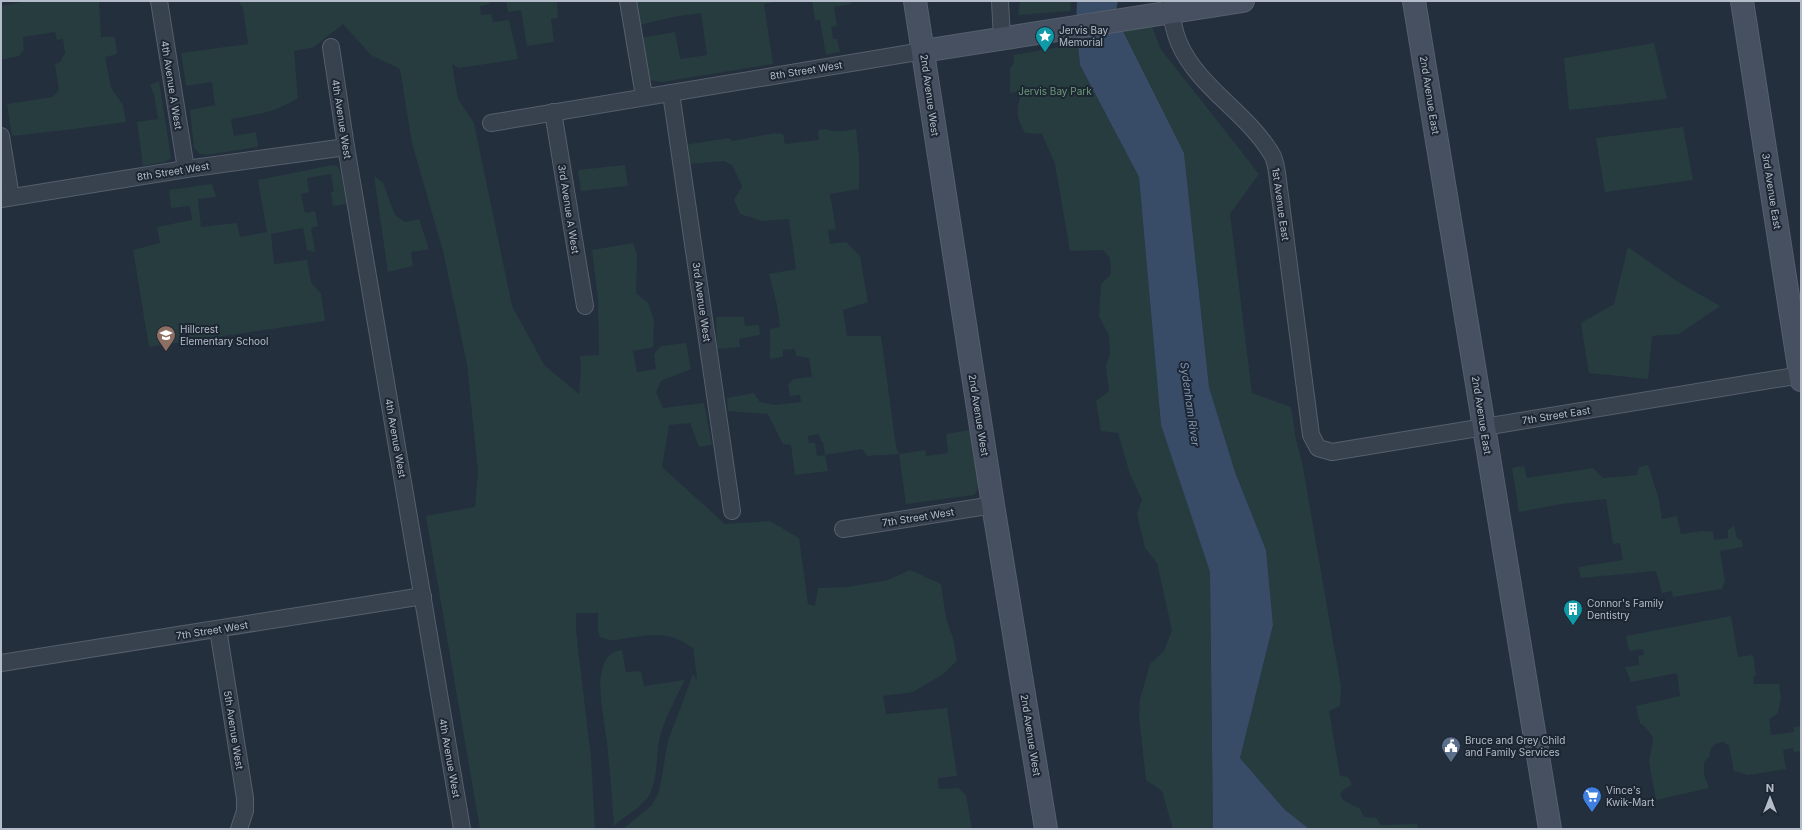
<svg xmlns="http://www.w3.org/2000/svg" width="1802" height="830" font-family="Inter,sans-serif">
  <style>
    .green { fill: #263c3f; fill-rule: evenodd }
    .water { fill: #394c67 }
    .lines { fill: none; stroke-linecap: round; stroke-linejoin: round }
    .street-casing { stroke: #565f6c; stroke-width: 18 }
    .secondary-casing { stroke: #565f6c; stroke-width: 24 }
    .street { stroke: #38414e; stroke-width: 16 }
    .secondary { stroke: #465061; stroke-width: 22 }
    .labels { text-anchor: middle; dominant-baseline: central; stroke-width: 4; stroke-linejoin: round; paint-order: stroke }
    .poi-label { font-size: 10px; fill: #b4bcc9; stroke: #1d2633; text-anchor: start }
    .street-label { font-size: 10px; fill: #b4bcc9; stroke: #1d2633 }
    .park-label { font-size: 10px; fill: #6b9a76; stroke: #1d2633 }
    .water-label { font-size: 11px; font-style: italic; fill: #7c92b1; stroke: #1d2633 }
  </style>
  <rect width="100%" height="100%" fill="#242f3e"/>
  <g class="green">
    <path d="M 28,1 L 99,1 L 101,37 L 115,37 L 117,54 L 105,57 L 111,88 L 123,105 L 126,122 L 74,129 L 12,136 L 7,104 L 53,97 L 59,90 L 55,64 L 60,62 L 65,53 L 63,39 L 57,40 L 55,32 L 23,37 L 24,50 L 19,56 L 1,60 L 1,6 Z"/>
    <path d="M 238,1 L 489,1 L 490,4 L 480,6 L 481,15 L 491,14 L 493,22 L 509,20 L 518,59 L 459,68 L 452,64 L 458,99 L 474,123 L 512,306 L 545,366 L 579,394 L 581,370 L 580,356 L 599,355 L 598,300 L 592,250 L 633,243 L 637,254 L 636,293 L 648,303 L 654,320 L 653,347 L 633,351 L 637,372 L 656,369 L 654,354 L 661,346 L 686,343 L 691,369 L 661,381 L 656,392 L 663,408 L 704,403 L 712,445 L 699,447 L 690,423 L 669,425 L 662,467 L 725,524 L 770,521 L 799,538 L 808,604 L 815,606 L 818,588 L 848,587 L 888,580 L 910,570 L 941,584 L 946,618 L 953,638 L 957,661 L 942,675 L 913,692 L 883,696 L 886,714 L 947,708 L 957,776 L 938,778 L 939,789 L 958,788 L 966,795 L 972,829 L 623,829 L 652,805 L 659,792 L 668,741 L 693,674 L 697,680 L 693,648 C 670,631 654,634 627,638 C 616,640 612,642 600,637 L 598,631 L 598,613 L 576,613 L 576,631 L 591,758 L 595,829 L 480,829 L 426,516 L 475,507 L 478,472 L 467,364 L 443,251 L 412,143 L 400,69 L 371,55 L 343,24 L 314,47 L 294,51 C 296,67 296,82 298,98 C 274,113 258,114 231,119 L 234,136 L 256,132 L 258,147 L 206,155 L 200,154 L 194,148 L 190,110 L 215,105 L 212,82 L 186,86 L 181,53 L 248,44 L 243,8 Z"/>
    <path d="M 506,1 L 557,1 L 558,18 L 551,19 L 554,42 L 527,46 L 521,10 L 508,12 Z"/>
    <path d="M 637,1 L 781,1 L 764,4 L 773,64 L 662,82 L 650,80 L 641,38 L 675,32 L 680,59 L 707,55 L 701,13 L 673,17 L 640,25 Z"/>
    <path d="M 812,1 L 850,1 L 852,4 L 834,7 L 837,26 L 831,27 L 833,39 L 837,39 L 840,52 L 826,55 L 820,20 L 815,20 Z"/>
    <path d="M 1020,1 L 1071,1 L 1070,11 L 1018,15 Z"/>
    <path d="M 1151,23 L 1160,48 L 1259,174 L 1230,214 L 1252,393 L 1291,407 L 1296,439 L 1302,462 L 1341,687 L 1340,706 L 1329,711 L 1340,776 L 1348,777 L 1352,785 L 1344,789 L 1340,794 L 1343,800 L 1360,809 L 1364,817 L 1376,818 L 1381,825 L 1417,824 L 1418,829 L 1309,829 L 1284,809 L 1240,758 L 1273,625 L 1266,550 L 1235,472 L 1209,387 L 1184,153 L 1123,30 Z"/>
    <path d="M 1654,43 L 1667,99 L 1569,110 L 1564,58 Z"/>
    <path d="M 1078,44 L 1080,65 L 1139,177 L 1161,425 L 1210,572 L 1213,829 L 1173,829 L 1162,791 L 1146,780 L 1139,717 L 1140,699 L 1150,664 L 1164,651 L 1172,630 L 1157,563 L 1145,548 L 1137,514 L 1142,500 L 1130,474 L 1118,433 L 1101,431 L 1096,401 L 1109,391 L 1106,367 L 1110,353 L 1109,335 L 1099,317 L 1101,284 L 1111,274 L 1110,258 L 1103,250 L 1070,251 L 1055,164 L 1042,134 L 1025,133 C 1018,120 1015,113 1020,99 L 1017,92 L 1010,93 L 1010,68 L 1014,64 L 1013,55 Z"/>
    <path d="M 159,81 L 171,158 L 165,162 L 143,166 L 137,122 L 158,119 L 154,94 L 150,85 Z"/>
    <path d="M 1683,127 L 1693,180 L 1605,192 L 1596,138 Z"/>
    <path d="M 825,129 C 836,133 846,131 856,129 L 859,156 L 859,189 L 830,194 L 836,229 L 828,230 L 830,244 L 846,242 L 860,256 L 868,302 L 843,310 L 847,336 L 881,336 L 896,447 L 899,454 L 925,450 L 926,456 L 948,453 L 946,434 L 970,430 L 978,485 L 977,491 L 974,495 L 906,504 L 899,454 L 867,456 L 862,449 L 825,455 L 828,471 L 795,475 L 791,445 L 783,444 L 768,414 L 728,411 L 727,398 L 754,393 L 760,402 L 775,405 L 801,402 L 800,395 L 790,396 L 788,385 L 793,379 L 812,377 L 809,358 L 796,356 L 795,349 L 783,350 L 783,357 L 770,359 L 770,329 L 780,327 L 777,305 L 769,274 L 796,269 L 789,219 L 762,221 L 740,214 L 734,200 L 742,186 L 732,165 L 724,161 L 688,164 L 684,145 L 729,138 L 733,141 L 775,133 L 783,134 L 785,144 L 819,140 L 818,130 ZM 819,434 L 821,441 L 823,442 L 825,455 L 817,456 L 815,443 L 809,443 L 808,436 Z"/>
    <path d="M 333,165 L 337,166 L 340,170 L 347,204 L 333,206 L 331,192 L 334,192 L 331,174 L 307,178 L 309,192 L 301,194 L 305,213 L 315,211 L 318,226 L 311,228 L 315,252 L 307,250 L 303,228 L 271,234 L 274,264 L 307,260 L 311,282 L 321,294 L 325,321 L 149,347 L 133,250 L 160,243 L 157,227 L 192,220 L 190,206 L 171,208 L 169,190 L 212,184 L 216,197 L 198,199 L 201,227 L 237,223 L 240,237 L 267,232 L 258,180 Z"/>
    <path d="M 625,165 L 628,186 L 581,191 L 578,170 Z"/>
    <path d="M 374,176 L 383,183 L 395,215 L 405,222 L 419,219 L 429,249 L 411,252 L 413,266 L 388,272 Z"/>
    <path d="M 1628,247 L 1678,282 L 1720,306 L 1679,334 L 1652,336 L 1648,379 L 1589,373 L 1581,323 L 1614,304 Z"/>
    <path d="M 716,317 L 744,317 L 745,326 L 759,325 L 760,335 L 739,339 L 740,347 L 717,349 Z"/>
    <path d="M 1648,465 L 1658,496 L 1662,519 L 1677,516 L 1681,534 L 1702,531 L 1713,532 L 1714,540 L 1728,538 L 1728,530 L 1734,526 L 1737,538 L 1742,540 L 1743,547 L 1720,551 L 1725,581 L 1722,589 L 1673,597 L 1672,591 L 1662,593 L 1656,571 L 1581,578 L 1578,567 L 1623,560 L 1620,543 L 1613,544 L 1606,499 L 1561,504 L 1519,512 L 1512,468 L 1524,466 L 1527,478 C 1549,474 1571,472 1593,468 L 1603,478 L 1637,475 L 1639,467 Z"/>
    <path d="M 1731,616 L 1738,657 L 1753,655 L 1756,676 L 1753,677 L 1754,684 L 1779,684 L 1781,697 L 1778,713 L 1769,719 L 1771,735 L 1794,732 L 1794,727 L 1801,726 L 1801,751 L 1794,752 L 1793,748 L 1783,750 L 1786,769 L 1748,775 L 1734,771 L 1729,746 L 1723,742 C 1713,743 1710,748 1709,757 L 1704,762 L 1704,775 L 1709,788 L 1656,800 L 1649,762 L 1653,741 L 1652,736 L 1646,728 L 1640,723 L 1636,706 L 1680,696 L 1677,673 L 1631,682 L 1625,667 L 1639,665 L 1638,656 L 1644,655 L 1643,649 L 1629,651 L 1626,636 Z"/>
    <path d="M 622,650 L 626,672 L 641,671 L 644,686 L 685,680 C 676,697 665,718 660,736 C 656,754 658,777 650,794 C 642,808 625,815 614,826 C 612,799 610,771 607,743 C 605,726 597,684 602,670 C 605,658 610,652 622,650 Z"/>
  </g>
  <path class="water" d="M 1077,1 L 1118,1 L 1115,15 L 1184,153 L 1209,387 L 1235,472 L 1266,550 L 1273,625 L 1240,758 L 1284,809 L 1309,829 L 1213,829 L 1210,572 L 1161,425 L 1139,177 L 1080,65 L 1076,25 Z"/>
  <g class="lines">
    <defs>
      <g id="street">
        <path d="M 159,1 L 186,169"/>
        <path d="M 628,1 L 644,96"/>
        <path d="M 1000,1 L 1002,38"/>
        <path d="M 1169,1 C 1171,15 1173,29 1179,43 C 1198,87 1246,112 1271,153 C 1275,158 1276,167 1277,173 L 1311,435 L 1318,448 L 1332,452 L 1801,375"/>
        <path d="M 331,47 L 346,147 L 462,829"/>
        <path d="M 671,93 L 732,511"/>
        <path d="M 553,112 L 585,306"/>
        <path d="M 491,123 L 923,51"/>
        <path d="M 1,136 L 11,197"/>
        <path d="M 1,199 L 186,169 L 346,147"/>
        <path d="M 843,529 L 993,505"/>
        <path d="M 218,629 L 245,798 L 245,811 L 239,829"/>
        <path d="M 1,663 L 423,596"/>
      </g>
      <g id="secondary">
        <path d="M 915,1 L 993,505 L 1046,829"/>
        <path d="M 1414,1 L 1550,829"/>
        <path d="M 1742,1 L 1801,380"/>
        <path d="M 923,51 L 1243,1"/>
      </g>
    </defs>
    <use href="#street" class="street-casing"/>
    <use href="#secondary" class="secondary-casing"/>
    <use href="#street" class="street"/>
    <use href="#secondary" class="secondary"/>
  </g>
  <defs>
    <symbol id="sight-pin" viewBox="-11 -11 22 30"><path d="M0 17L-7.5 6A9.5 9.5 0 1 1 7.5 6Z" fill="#0f9aa8" stroke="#1d2633"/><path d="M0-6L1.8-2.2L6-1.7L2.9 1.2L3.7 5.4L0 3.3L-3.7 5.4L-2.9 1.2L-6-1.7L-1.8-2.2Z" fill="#fff"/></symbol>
    <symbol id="school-pin" viewBox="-11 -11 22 30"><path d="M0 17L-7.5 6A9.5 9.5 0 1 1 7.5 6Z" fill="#8d6e63" stroke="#1d2633"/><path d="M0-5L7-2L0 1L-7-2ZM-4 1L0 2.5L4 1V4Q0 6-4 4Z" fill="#fff"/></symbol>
    <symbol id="building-pin" viewBox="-11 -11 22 30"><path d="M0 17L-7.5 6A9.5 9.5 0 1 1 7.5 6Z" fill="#0f9aa8" stroke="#1d2633"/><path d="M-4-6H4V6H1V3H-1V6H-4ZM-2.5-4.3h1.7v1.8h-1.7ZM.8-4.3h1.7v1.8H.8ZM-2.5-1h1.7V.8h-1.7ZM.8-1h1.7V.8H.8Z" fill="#fff"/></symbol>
    <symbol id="civic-pin" viewBox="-11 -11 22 30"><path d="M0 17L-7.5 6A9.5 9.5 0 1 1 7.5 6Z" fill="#5c6f8a" stroke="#1d2633"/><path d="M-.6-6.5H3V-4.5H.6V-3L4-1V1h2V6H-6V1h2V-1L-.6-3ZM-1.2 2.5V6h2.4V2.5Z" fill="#fff"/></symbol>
    <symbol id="supermarket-pin" viewBox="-11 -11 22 30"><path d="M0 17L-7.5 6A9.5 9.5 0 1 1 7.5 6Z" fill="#3f7fe0" stroke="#1d2633"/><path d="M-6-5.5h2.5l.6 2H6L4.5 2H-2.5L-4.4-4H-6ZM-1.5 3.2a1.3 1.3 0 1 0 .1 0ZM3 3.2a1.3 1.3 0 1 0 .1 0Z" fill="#fff"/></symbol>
  </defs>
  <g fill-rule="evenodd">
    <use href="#sight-pin" x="1034" y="25" width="22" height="30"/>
    <use href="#school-pin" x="155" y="324" width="22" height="30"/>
    <use href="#building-pin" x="1562" y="598" width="22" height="30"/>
    <use href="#civic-pin" x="1440" y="735" width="22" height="30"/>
    <use href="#supermarket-pin" x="1581" y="785" width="22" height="30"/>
  </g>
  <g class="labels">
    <g class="poi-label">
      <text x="1059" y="30">Jervis Bay<tspan x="1059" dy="12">Memorial</tspan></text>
      <text x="180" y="329">Hillcrest<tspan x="180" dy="12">Elementary School</tspan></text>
      <text x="1587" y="603">Connor's Family<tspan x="1587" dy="12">Dentistry</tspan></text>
      <text x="1465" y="740">Bruce and Grey Child<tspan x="1465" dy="12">and Family Services</tspan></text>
      <text x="1606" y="790">Vince's<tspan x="1606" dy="12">Kwik-Mart</tspan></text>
    </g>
    <g class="street-label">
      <text transform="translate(806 70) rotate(-9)">8th Street West</text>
      <text transform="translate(172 85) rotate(81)">4th Avenue A West</text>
      <text transform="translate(930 95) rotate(82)">2nd Avenue West</text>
      <text transform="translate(1430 95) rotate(81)">2nd Avenue East</text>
      <text transform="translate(342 119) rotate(81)">4th Avenue West</text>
      <text transform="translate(173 171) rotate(-9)">8th Street West</text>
      <text transform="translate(1772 191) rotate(81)">3rd Avenue East</text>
      <text transform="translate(1281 204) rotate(82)">1st Avenue East</text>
      <text transform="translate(569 209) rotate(81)">3rd Avenue A West</text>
      <text transform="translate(702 302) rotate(82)">3rd Avenue West</text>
      <text transform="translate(979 415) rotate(81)">2nd Avenue West</text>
      <text transform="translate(1482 415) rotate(81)">2nd Avenue East</text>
      <text transform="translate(1556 415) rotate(-9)">7th Street East</text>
      <text transform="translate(396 438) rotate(80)">4th Avenue West</text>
      <text transform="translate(918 517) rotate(-9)">7th Street West</text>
      <text transform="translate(212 630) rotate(-9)">7th Street West</text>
      <text transform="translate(234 730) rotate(81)">5th Avenue West</text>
      <text transform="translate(1031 735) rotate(81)">2nd Avenue West</text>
      <text transform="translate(450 758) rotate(80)">4th Avenue West</text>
    </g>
    <g class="park-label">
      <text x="1055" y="91">Jervis Bay Park</text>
    </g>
    <g class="water-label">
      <text transform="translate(1190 404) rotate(82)">Sydenham River</text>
    </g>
  </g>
  <rect width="1802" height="830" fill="none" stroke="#b4bcc9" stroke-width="4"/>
  <g transform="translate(1770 798)" stroke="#1d2633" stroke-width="3" paint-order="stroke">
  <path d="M0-3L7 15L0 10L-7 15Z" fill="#b4bcc9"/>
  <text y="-6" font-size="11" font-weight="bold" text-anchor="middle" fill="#b4bcc9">N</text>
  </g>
</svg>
